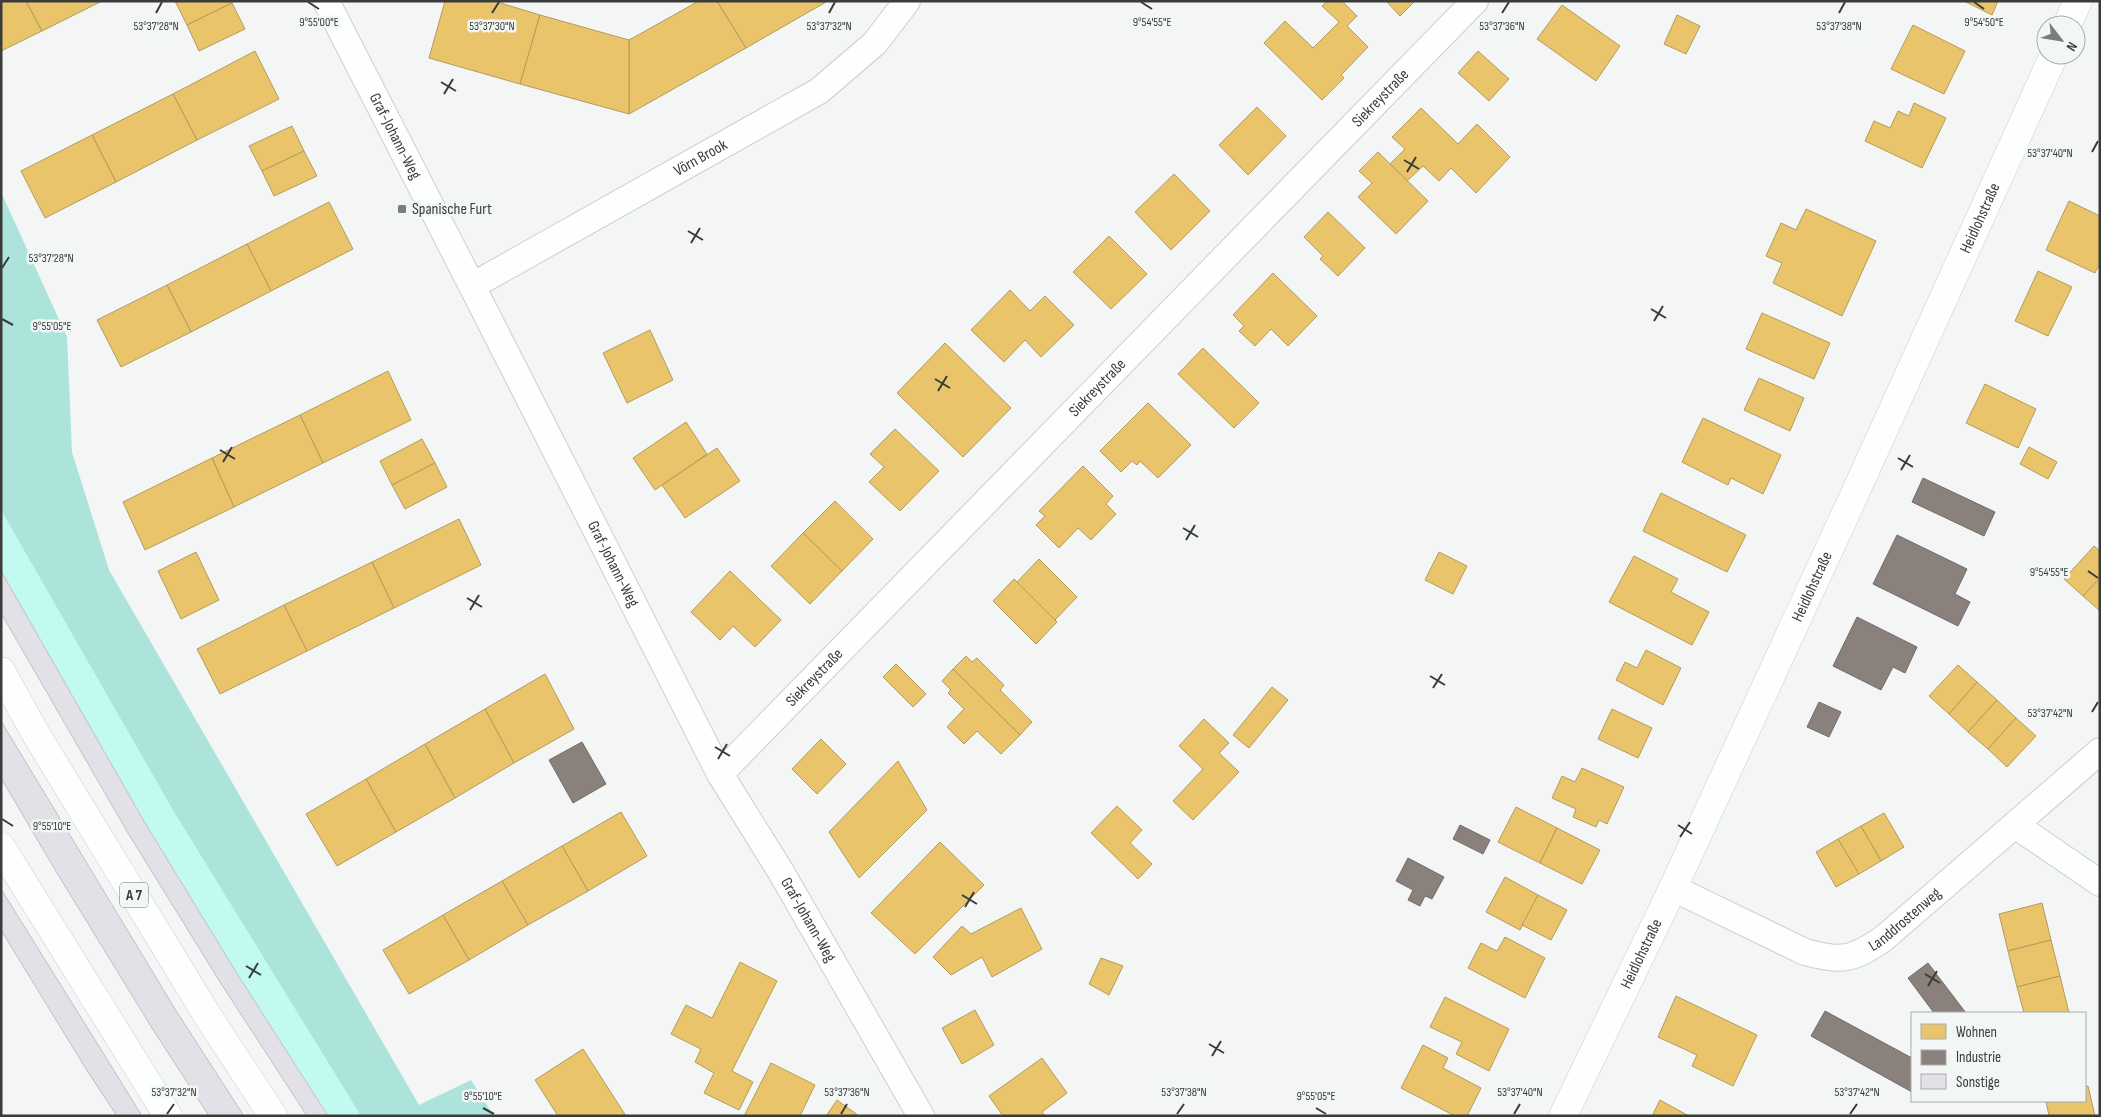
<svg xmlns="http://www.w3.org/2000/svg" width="2101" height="1117" font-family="'Sofia Sans Condensed',sans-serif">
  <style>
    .green { fill: #c2f9f1 }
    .forest { fill: #ace3db }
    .homes { fill: #e9c46a; stroke: #b49b5c }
    .industry { fill: #8a817c; stroke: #726c68 }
    .building { fill: #e3e1e8; stroke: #bfc0c0 }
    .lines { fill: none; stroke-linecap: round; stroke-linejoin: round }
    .minor-casing { stroke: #cccfce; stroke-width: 28 }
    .secondary-casing { stroke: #cccfce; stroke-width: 29 }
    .motorway-casing { stroke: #cccfce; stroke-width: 29 }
    .minor { stroke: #fdfefe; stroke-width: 26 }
    .secondary { stroke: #fdfefe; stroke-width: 28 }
    .motorway { stroke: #fdfefe; stroke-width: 28 }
    .ticks { fill: none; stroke: #3a3c3b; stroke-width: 2 }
    .poi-dot { fill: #7b7d7c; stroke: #f2f7f6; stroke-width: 2 }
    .labels { text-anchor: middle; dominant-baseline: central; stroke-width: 5; stroke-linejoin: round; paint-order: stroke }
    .shield { fill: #f2f7f6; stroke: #717473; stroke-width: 1 }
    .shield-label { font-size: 15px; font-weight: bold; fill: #3a3c3b }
    .street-label { font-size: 16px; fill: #3a3c3b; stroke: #f2f7f6 }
    .poi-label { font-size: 16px; fill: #3a3c3b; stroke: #f2f7f6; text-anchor: start }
    .ticks-label { font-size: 12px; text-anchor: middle; fill: #3a3c3b; stroke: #f2f7f6; stroke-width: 5; stroke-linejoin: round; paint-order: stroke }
  </style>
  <rect width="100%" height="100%" fill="#f3f6f5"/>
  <path class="green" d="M 1,510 L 174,812 L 361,1116 L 328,1116 L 236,972 L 145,823 L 1,571 Z"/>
  <path class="forest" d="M 1,192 L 67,337 L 72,452 L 109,570 L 419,1105 L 471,1080 L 494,1116 L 361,1116 L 174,812 L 1,510 Z"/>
  <g class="homes">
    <path d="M 1,1 L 26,1 L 42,31 L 1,51 Z"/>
    <path d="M 26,1 L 102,1 L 42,31 Z"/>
    <path d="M 175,1 L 232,1 L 232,3 L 187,25 Z"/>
    <path d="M 445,1 L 494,1 L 540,15 L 520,84 L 429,58 Z"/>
    <path d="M 699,1 L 717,1 L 746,48 L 629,114 L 629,40 Z"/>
    <path d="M 717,1 L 826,1 L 826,2 L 746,48 Z"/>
    <path d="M 1327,1 L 1342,1 L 1357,16 L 1347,26 L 1368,47 L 1341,75 L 1344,78 L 1322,100 L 1264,43 L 1285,21 L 1313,48 L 1339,22 L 1322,6 Z"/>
    <path d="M 1386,1 L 1415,1 L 1400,16 Z"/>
    <path d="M 1964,1 L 1998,1 L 1992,15 Z"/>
    <path d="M 232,3 L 245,29 L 199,51 L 187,25 Z"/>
    <path d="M 1562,5 L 1620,46 L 1596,81 L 1537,39 Z"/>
    <path d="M 540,15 L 629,40 L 629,114 L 520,84 Z"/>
    <path d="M 1677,15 L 1700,26 L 1686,54 L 1664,44 Z"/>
    <path d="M 1913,25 L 1965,51 L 1944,94 L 1891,69 Z"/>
    <path d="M 255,51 L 279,99 L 197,140 L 173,94 Z"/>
    <path d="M 1478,51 L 1509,79 L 1489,101 L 1458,73 Z"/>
    <path d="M 173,94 L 197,140 L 116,182 L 92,135 Z"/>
    <path d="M 1914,103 L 1946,118 L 1922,168 L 1865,141 L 1874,121 L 1890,128 L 1898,111 L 1909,116 Z"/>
    <path d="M 1257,107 L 1286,136 L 1248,175 L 1219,145 Z"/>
    <path d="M 1421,108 L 1458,144 L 1477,124 L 1510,157 L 1476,193 L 1451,168 L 1439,181 L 1423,166 L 1407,181 L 1390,164 L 1405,149 L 1392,137 Z"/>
    <path d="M 292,126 L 304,151 L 262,171 L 249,146 Z"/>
    <path d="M 92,135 L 116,182 L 45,218 L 21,171 Z"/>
    <path d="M 304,151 L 317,176 L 274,196 L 262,171 Z"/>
    <path d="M 1378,152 L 1428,201 L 1396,234 L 1358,197 L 1372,183 L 1359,171 Z"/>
    <path d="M 1174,174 L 1210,211 L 1171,250 L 1135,212 Z"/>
    <path d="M 2069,201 L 2100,216 L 2100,263 L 2095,273 L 2046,250 Z"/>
    <path d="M 329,202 L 353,249 L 271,291 L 247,244 Z"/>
    <path d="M 1806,209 L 1876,241 L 1842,316 L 1773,283 L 1782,263 L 1766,256 L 1781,223 L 1796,230 Z"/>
    <path d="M 1328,212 L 1365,248 L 1338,276 L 1320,259 L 1323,256 L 1304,237 Z"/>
    <path d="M 1109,236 L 1147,274 L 1111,309 L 1073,272 Z"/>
    <path d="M 247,244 L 271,291 L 191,332 L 167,285 Z"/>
    <path d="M 2038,271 L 2072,287 L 2048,336 L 2015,321 Z"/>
    <path d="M 1273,273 L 1317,316 L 1288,346 L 1271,329 L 1255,346 L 1239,331 L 1244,326 L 1233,315 Z"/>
    <path d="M 167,285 L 191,332 L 121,367 L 97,320 Z"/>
    <path d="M 1010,290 L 1030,311 L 1045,296 L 1074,325 L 1041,357 L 1025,340 L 1004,362 L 971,330 Z"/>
    <path d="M 1762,313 L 1830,343 L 1814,379 L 1746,349 Z"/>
    <path d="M 650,330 L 673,380 L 627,403 L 603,353 Z"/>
    <path d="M 945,343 L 1011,408 L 963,457 L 897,393 Z"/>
    <path d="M 1203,348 L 1259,403 L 1234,428 L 1178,374 Z"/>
    <path d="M 388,371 L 411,420 L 323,463 L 300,415 Z"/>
    <path d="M 1759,378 L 1804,398 L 1790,431 L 1744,410 Z"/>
    <path d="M 1985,384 L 2036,409 L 2018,448 L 1966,423 Z"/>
    <path d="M 1148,403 L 1191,445 L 1158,478 L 1140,461 L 1137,465 L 1132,461 L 1121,472 L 1100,451 Z"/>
    <path d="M 300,415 L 323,463 L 234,507 L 212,458 Z"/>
    <path d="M 1703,418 L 1781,455 L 1763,494 L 1731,478 L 1728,485 L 1682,462 Z"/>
    <path d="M 686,422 L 707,454 L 655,490 L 633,458 Z"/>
    <path d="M 895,429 L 939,471 L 900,511 L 869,482 L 884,467 L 870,454 Z"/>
    <path d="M 422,439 L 435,463 L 392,485 L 380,461 Z"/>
    <path d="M 2029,447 L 2057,462 L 2048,479 L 2020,464 Z"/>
    <path d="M 717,448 L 740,481 L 685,518 L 662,485 Z"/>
    <path d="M 212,458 L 234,507 L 145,550 L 123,502 Z"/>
    <path d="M 435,463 L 447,487 L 405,509 L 392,485 Z"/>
    <path d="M 1083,466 L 1113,496 L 1106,504 L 1116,514 L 1091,540 L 1078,528 L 1059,548 L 1036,525 L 1045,516 L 1039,511 Z"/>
    <path d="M 1661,493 L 1746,535 L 1727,572 L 1643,531 Z"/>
    <path d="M 835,501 L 873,539 L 842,571 L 803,533 Z"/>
    <path d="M 459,519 L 481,565 L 394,608 L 372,562 Z"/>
    <path d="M 803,533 L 842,571 L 810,604 L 771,566 Z"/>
    <path d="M 2094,546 L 2100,551 L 2100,578 L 2083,596 L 2064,579 Z"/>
    <path d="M 196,552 L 219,600 L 181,619 L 158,571 Z"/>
    <path d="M 1439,552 L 1467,566 L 1453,594 L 1425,580 Z"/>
    <path d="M 1634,556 L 1678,579 L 1671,592 L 1709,612 L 1692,645 L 1609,602 Z"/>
    <path d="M 1039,559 L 1077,597 L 1055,620 L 1017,582 Z"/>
    <path d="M 372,562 L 394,608 L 307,651 L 284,605 Z"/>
    <path d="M 730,571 L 781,620 L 755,647 L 733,626 L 720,640 L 691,612 Z"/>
    <path d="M 2100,578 L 2100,611 L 2083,596 Z"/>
    <path d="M 1014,579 L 1057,622 L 1036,644 L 993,601 Z"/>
    <path d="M 284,605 L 307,651 L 220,694 L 197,649 Z"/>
    <path d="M 1646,650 L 1681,668 L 1663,705 L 1616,680 L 1625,662 L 1637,668 Z"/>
    <path d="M 966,656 L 972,662 L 977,658 L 1004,685 L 1000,690 L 1032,722 L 1020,735 L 953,669 Z"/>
    <path d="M 896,664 L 926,694 L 913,707 L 883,677 Z"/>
    <path d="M 1958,665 L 1977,682 L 1949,714 L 1929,696 Z"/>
    <path d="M 953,669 L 1020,735 L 1001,754 L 977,731 L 964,744 L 947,727 L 964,709 L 948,693 L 951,690 L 942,681 Z"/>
    <path d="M 545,674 L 574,729 L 514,763 L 485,709 Z"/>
    <path d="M 1977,682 L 1997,700 L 1968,732 L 1949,714 Z"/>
    <path d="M 1272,687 L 1288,700 L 1249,748 L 1233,735 Z"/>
    <path d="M 1997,700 L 2016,718 L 1988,749 L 1968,732 Z"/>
    <path d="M 485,709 L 514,763 L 455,798 L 425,744 Z"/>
    <path d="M 1612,709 L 1652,728 L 1638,758 L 1598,739 Z"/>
    <path d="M 2016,718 L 2036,736 L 2007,767 L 1988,749 Z"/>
    <path d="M 1204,719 L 1229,743 L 1219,753 L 1239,772 L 1193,820 L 1173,801 L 1203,769 L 1179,746 Z"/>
    <path d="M 821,739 L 846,764 L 817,794 L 792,769 Z"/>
    <path d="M 425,744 L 455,798 L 396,832 L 366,779 Z"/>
    <path d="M 898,761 L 927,810 L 859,878 L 829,832 Z"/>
    <path d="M 1582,768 L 1624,787 L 1607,824 L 1599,820 L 1596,827 L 1573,817 L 1576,809 L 1552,798 L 1562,776 L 1575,782 Z"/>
    <path d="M 366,779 L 396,832 L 337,866 L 306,814 Z"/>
    <path d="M 1117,806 L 1142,830 L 1130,843 L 1152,864 L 1138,879 L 1091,833 Z"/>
    <path d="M 1516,807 L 1557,828 L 1540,863 L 1498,842 Z"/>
    <path d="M 621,812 L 647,856 L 588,891 L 562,846 Z"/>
    <path d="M 1884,813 L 1904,847 L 1881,861 L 1861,826 Z"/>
    <path d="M 1861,826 L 1881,861 L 1859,874 L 1838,839 Z"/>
    <path d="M 1557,828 L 1600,850 L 1582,884 L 1540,863 Z"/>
    <path d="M 1838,839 L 1859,874 L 1836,887 L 1816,852 Z"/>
    <path d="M 940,842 L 984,885 L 915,954 L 871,913 Z"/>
    <path d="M 562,846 L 588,891 L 528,925 L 502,881 Z"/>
    <path d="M 1505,877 L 1538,895 L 1520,930 L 1486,912 Z"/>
    <path d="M 502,881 L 528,925 L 469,960 L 443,915 Z"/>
    <path d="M 1538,895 L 1567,910 L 1551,940 L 1522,925 Z"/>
    <path d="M 2042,903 L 2051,940 L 2008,951 L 1999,914 Z"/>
    <path d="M 1021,908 L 1042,949 L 992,977 L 982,957 L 951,975 L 933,957 L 962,926 L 971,934 Z"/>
    <path d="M 443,915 L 469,960 L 409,994 L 383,950 Z"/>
    <path d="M 1505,937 L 1545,958 L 1525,998 L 1468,968 L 1481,943 L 1497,951 Z"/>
    <path d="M 2051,940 L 2060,976 L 2017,987 L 2008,951 Z"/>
    <path d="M 1101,958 L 1123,966 L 1109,995 L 1089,984 Z"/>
    <path d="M 740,962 L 777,981 L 732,1071 L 753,1082 L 739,1110 L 704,1093 L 714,1073 L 695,1062 L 701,1049 L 671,1034 L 686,1005 L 712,1018 Z"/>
    <path d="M 2060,976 L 2069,1013 L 2024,1013 L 2017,987 Z"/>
    <path d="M 1676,996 L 1757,1035 L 1733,1086 L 1692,1066 L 1697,1055 L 1658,1037 Z"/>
    <path d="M 1445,997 L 1509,1029 L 1489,1071 L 1456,1054 L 1462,1042 L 1430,1027 Z"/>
    <path d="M 975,1010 L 994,1045 L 962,1064 L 942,1028 Z"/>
    <path d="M 1423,1045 L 1448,1058 L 1443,1068 L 1481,1088 L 1467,1116 L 1455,1116 L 1401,1088 Z"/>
    <path d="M 583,1049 L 626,1116 L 558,1116 L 535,1080 Z"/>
    <path d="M 1042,1058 L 1067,1093 L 1042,1112 L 1045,1116 L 1003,1116 L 989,1096 Z"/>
    <path d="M 771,1063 L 815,1085 L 800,1116 L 744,1116 Z"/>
    <path d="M 2088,1086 L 2095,1116 L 2049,1116 L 2046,1101 L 2085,1101 L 2085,1087 Z"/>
    <path d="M 837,1100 L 859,1116 L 826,1116 Z"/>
    <path d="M 1660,1100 L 1689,1116 L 1652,1116 Z"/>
  </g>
  <g class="industry">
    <path d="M 1923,478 L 1995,512 L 1984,536 L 1912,502 Z"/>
    <path d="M 1897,535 L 1967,569 L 1955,594 L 1970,602 L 1958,626 L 1873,584 Z"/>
    <path d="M 1857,617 L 1917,647 L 1905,673 L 1893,667 L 1881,690 L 1833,666 Z"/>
    <path d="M 1819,702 L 1841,712 L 1829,737 L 1807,727 Z"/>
    <path d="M 582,742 L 606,784 L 573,803 L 549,760 Z"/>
    <path d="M 1460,825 L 1490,840 L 1483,854 L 1453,839 Z"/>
    <path d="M 1408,858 L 1444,877 L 1432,899 L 1425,896 L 1420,906 L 1408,900 L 1413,890 L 1396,881 Z"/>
    <path d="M 1928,963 L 1966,1013 L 1934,1013 L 1908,978 Z"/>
    <path d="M 1825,1011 L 1912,1058 L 1912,1092 L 1811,1036 Z"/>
  </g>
  <g class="building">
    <path d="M 1,571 L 145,823 L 236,972 L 328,1116 L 307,1116 L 220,982 L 128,833 L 1,613 Z"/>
    <path d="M 1,721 L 175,1009 L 244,1116 L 209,1116 L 152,1028 L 57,873 L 1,778 Z"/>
    <path d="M 1,889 L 105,1056 L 142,1116 L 117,1116 L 86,1069 L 1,930 Z"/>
  </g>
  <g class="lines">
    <defs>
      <g id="minor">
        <path id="s1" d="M 326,1 L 472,286 L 720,774 L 781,872 L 921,1116"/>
        <path id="s2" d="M 472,286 L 819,91 L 875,43 L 907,1"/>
        <path id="s3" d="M 720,774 L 1475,1"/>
        <path d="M 2015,825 L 2100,883"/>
        <path id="s4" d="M 1673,888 L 1805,952 C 1841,962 1852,960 1883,939 L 2100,751"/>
      </g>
      <g id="secondary">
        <path d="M 2067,25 L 2078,1"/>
        <path id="s5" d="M 1563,1116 L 1673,888 L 1851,502 L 2054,55"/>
      </g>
      <g id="motorway">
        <path d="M 1,671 L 37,736 L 209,1018 L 273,1116"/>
        <path d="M 1,847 L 168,1116"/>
      </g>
    </defs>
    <use href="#minor" class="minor-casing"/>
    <use href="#secondary" class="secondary-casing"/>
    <use href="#motorway" class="motorway-casing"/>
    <use href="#minor" class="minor"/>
    <use href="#secondary" class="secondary"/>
    <use href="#motorway" class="motorway"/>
  </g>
  <path class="ticks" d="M 308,2 L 319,9M 1141,2 L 1152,9M 1974,2 L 1984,9M 156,13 L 162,2M 492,13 L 499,2M 829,13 L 835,2M 1502,13 L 1509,2M 1839,13 L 1845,2M 441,82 L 456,91M 444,94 L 453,79M 2092,152 L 2098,141M 1404,160 L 1419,169M 1407,172 L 1416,157M 688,231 L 703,240M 691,243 L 700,228M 2,268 L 9,257M 1651,309 L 1666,318M 2,319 L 13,325M 1654,321 L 1663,306M 935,379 L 950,388M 938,391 L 947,376M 220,450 L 235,459M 1898,458 L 1913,467M 223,462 L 232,447M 1901,470 L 1910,455M 1183,528 L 1198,537M 1186,540 L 1195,525M 2088,571 L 2098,578M 467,598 L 482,607M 470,610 L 479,595M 1430,676 L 1445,685M 1433,688 L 1442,674M 2092,712 L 2098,702M 715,747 L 730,756M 718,759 L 727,744M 2,819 L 13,826M 1678,825 L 1692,834M 1680,837 L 1690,822M 962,895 L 977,904M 965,907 L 974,892M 246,966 L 261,975M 1925,974 L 1940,983M 249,978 L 258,963M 1928,986 L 1937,971M 1209,1044 L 1224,1053M 1212,1056 L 1221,1041M 483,1108 L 494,1114M 1316,1108 L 1326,1114M 167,1114 L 174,1104M 841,1114 L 847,1104M 1177,1114 L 1184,1104M 1514,1114 L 1520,1104M 1850,1114 L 1857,1104"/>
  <rect class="poi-dot" x="397" y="204" width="10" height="10" rx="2.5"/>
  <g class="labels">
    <rect class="shield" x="120" y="882.5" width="28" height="25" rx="4"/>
    <g class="shield-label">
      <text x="134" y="895">A 7</text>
    </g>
    <g class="street-label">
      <text stroke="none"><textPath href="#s3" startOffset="945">Siekreystraße</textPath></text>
      <text stroke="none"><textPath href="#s1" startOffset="152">Graf-Johann-Weg</textPath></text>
      <text stroke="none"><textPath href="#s2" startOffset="262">Vörn Brook</textPath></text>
      <text stroke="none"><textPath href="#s5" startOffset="990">Heidlohstraße</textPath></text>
      <text stroke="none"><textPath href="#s3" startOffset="540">Siekreystraße</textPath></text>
      <text stroke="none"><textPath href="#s1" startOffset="632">Graf-Johann-Weg</textPath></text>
      <text stroke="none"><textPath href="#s5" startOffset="585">Heidlohstraße</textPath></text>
      <text stroke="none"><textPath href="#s3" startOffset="135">Siekreystraße</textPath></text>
      <text stroke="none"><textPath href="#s1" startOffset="1038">Graf-Johann-Weg</textPath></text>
      <text stroke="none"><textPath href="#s4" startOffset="259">Landdrostenweg</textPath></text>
      <text stroke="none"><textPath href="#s5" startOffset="180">Heidlohstraße</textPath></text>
    </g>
    <g class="poi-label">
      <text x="412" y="209">Spanische Furt</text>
    </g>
  </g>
  <g class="ticks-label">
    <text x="319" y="26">9°55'00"E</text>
    <text x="1152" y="26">9°54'55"E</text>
    <text x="1984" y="26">9°54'50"E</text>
    <text x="492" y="30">53°37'30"N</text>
    <text x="156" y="30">53°37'28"N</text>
    <text x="829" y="30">53°37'32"N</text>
    <text x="1502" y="30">53°37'36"N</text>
    <text x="1839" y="30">53°37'38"N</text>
    <text x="2050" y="157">53°37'40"N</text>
    <text x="51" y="262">53°37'28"N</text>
    <text x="52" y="330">9°55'05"E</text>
    <text x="2049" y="576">9°54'55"E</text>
    <text x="2050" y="717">53°37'42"N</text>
    <text x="52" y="830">9°55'10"E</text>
    <text x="174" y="1096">53°37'32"N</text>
    <text x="847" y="1096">53°37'36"N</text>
    <text x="1184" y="1096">53°37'38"N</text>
    <text x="1520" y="1096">53°37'40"N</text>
    <text x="1857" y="1096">53°37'42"N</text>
    <text x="483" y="1100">9°55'10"E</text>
    <text x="1316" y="1100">9°55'05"E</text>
  </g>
  <rect width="2101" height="1117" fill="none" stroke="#3a3c3b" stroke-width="5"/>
  <rect x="1911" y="1012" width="175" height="90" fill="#f2f7f6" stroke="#a8acab"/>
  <rect x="1921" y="1024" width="25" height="15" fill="#e9c46a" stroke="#a8acab"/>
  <text x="1956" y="1037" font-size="15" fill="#3a3c3b">Wohnen</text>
  <rect x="1921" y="1050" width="25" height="15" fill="#8a817c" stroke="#a8acab"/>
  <text x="1956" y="1062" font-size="15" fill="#3a3c3b">Industrie</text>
  <rect x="1921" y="1074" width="25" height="15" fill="#e3e1e8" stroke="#a8acab"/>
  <text x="1956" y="1087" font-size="15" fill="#3a3c3b">Sonstige</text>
  <g transform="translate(2061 40) rotate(121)"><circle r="24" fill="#f2f7f6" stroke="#a8acab"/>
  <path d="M0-4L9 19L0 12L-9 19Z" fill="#7b7d7c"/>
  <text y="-8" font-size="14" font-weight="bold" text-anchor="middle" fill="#3a3c3b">N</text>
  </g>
</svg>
